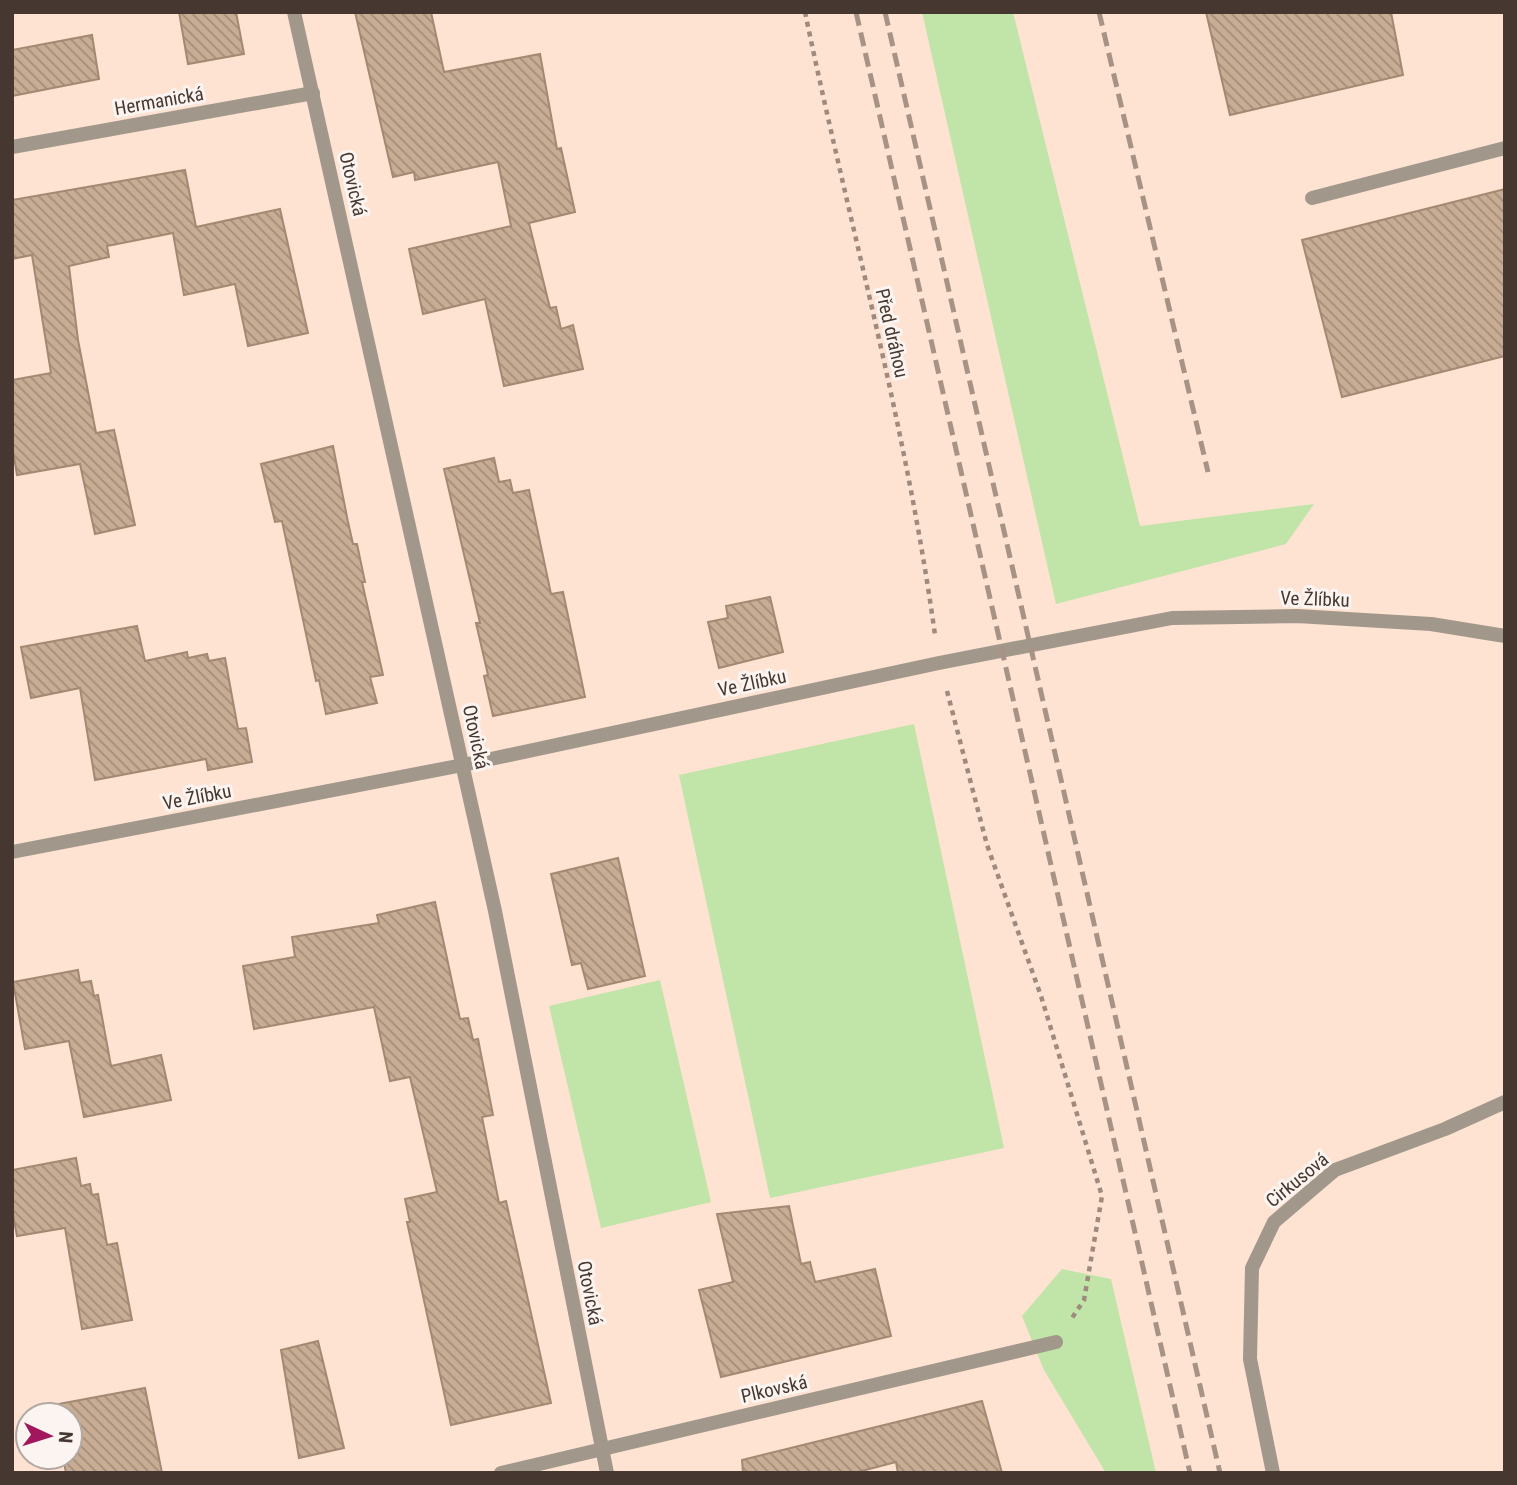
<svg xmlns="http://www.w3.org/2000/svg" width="1517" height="1485" font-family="'Roboto Condensed',sans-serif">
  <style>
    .grass { fill: #c1e4a8 }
    .building { fill: url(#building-back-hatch); stroke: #a48972; stroke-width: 2 }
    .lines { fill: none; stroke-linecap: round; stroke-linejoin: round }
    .path { stroke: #9e8a7e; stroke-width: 4.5; stroke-dasharray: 5 5; stroke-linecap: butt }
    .service { stroke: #a1978b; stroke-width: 14 }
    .minor { stroke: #a1978b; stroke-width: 14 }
    .tertiary { stroke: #a1978b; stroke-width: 14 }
    .rail { stroke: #a79286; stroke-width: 5; stroke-dasharray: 14 7; stroke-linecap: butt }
    .labels { text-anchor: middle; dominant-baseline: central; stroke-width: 6; stroke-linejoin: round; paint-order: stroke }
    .street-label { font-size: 19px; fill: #463830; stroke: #fbf4f0 }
  </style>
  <defs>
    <pattern id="building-back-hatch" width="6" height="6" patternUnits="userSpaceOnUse" patternTransform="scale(1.75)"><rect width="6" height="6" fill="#c8ac94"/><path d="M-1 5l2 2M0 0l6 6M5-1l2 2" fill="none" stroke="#a48d79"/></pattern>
  </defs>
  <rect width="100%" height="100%" fill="#fee2d2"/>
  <g class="grass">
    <path d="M 922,12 L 1013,12 L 1140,526 L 1314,504 L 1286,544 L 1056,604 Z"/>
    <path d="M 914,724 L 1004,1148 L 770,1198 L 679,775 Z"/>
    <path d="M 660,980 L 711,1202 L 601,1228 L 549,1006 Z"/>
    <path d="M 1062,1269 L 1111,1279 L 1156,1473 L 1106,1473 L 1044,1370 L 1022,1316 Z"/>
  </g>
  <g class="building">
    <path d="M 179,12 L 236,12 L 244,54 L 188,64 Z"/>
    <path d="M 355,12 L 431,12 L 444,72 L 540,54 L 557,149 L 561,148 L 575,212 L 529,223 L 550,308 L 556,307 L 561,329 L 573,325 L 583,369 L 504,386 L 485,299 L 423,314 L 409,249 L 511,226 L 498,162 L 415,180 L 414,172 L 393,177 Z"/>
    <path d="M 1206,12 L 1391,12 L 1403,75 L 1230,115 Z"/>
    <path d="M 92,35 L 99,79 L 12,96 L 12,50 Z"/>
    <path d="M 185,170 L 196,227 L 280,209 L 308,333 L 248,346 L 235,284 L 184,295 L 173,233 L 107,246 L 109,257 L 69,266 L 78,340 L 96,433 L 114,430 L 135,525 L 95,534 L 80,464 L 17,475 L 12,445 L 12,380 L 51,373 L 32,255 L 12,259 L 12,200 Z"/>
    <path d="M 1505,189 L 1505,356 L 1342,397 L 1302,240 Z"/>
    <path d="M 333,446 L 348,522 L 353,544 L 357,544 L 365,582 L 362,582 L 383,675 L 370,677 L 377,703 L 326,714 L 319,680 L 316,681 L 282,521 L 275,522 L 261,464 Z"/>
    <path d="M 494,458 L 499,482 L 510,480 L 513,493 L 529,490 L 551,594 L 563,592 L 585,697 L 493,716 L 484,676 L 488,675 L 476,623 L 480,623 L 444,469 Z"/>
    <path d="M 770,597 L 783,652 L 719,668 L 708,622 L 728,618 L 726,606 Z"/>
    <path d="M 137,626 L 145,661 L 187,652 L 188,658 L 207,654 L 209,661 L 225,658 L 238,729 L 246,728 L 252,762 L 208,770 L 206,759 L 95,780 L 80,688 L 31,698 L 21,647 Z"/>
    <path d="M 618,858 L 645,976 L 588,989 L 581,963 L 572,965 L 551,874 Z"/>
    <path d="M 435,902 L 460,1019 L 468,1018 L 473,1040 L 478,1039 L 493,1115 L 482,1117 L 499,1203 L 506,1201 L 551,1403 L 451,1425 L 407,1222 L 410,1222 L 405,1199 L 437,1192 L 410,1077 L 390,1081 L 374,1007 L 254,1029 L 243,966 L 295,957 L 292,937 L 379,923 L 377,915 Z"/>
    <path d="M 78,970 L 80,983 L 91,981 L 94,996 L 98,995 L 111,1066 L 161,1055 L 171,1100 L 84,1117 L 69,1041 L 25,1049 L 13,982 Z"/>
    <path d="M 76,1158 L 81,1186 L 90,1184 L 92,1195 L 98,1194 L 107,1245 L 117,1243 L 132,1320 L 82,1329 L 65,1228 L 17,1236 L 12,1210 L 12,1170 Z"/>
    <path d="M 789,1206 L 801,1264 L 810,1262 L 815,1282 L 875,1269 L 891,1336 L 721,1377 L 699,1290 L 733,1282 L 717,1214 Z"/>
    <path d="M 318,1341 L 344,1448 L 299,1458 L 281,1350 Z"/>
    <path d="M 145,1388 L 162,1473 L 66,1473 L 63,1457 L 70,1457 L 70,1415 L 55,1415 L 53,1405 Z"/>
    <path d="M 982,1401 L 1002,1473 L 898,1473 L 896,1462 L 854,1473 L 743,1473 L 742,1460 Z"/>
  </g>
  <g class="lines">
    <g class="path">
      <path d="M 805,12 C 848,220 906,424 935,635"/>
      <path d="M 947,691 L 987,845 L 1041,996 L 1102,1196 L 1084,1300 L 1072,1318"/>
    </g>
    <path class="service" d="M 1312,198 L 1505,148"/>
    <g class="minor">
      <path d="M 294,12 L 495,911 L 607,1473"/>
      <path d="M 12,147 L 313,93"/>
      <path d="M 501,1473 L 1056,1342"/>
      <path d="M 1273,1473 L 1250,1359 L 1252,1268 L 1274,1222 L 1335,1170 L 1445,1129 L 1505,1102"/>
    </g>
    <path class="tertiary" d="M 12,852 L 463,765 L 939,663 L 1172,618 L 1297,616 L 1431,624 L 1505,636"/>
    <g class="rail">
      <path d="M 856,12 L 1190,1473"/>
      <path d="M 885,12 L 1220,1473"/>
      <path d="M 1099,12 L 1208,472"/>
    </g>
  </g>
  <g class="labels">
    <g class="street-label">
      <text transform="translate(159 101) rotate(-10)">Hermanická</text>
      <text transform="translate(353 184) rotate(77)">Otovická</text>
      <text transform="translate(892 333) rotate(77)">Před dráhou</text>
      <text transform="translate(1315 599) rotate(2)">Ve Žlíbku</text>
      <text transform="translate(752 683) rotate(-12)">Ve Žlíbku</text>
      <text transform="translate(476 737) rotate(78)">Otovická</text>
      <text transform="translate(197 797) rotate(-11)">Ve Žlíbku</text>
      <text transform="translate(1297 1180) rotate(-39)">Cirkusová</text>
      <text transform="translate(590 1293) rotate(79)">Otovická</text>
      <text transform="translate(774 1389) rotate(-13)">Plkovská</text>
    </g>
  </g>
  <rect width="1517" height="1485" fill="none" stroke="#463830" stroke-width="28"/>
  <g transform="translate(49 1436) rotate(94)"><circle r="33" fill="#fbf4f0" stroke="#b3a9a3" stroke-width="2"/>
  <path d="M0-5L12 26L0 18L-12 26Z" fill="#a2165d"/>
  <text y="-10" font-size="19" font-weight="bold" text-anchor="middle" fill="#463830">N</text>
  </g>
</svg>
